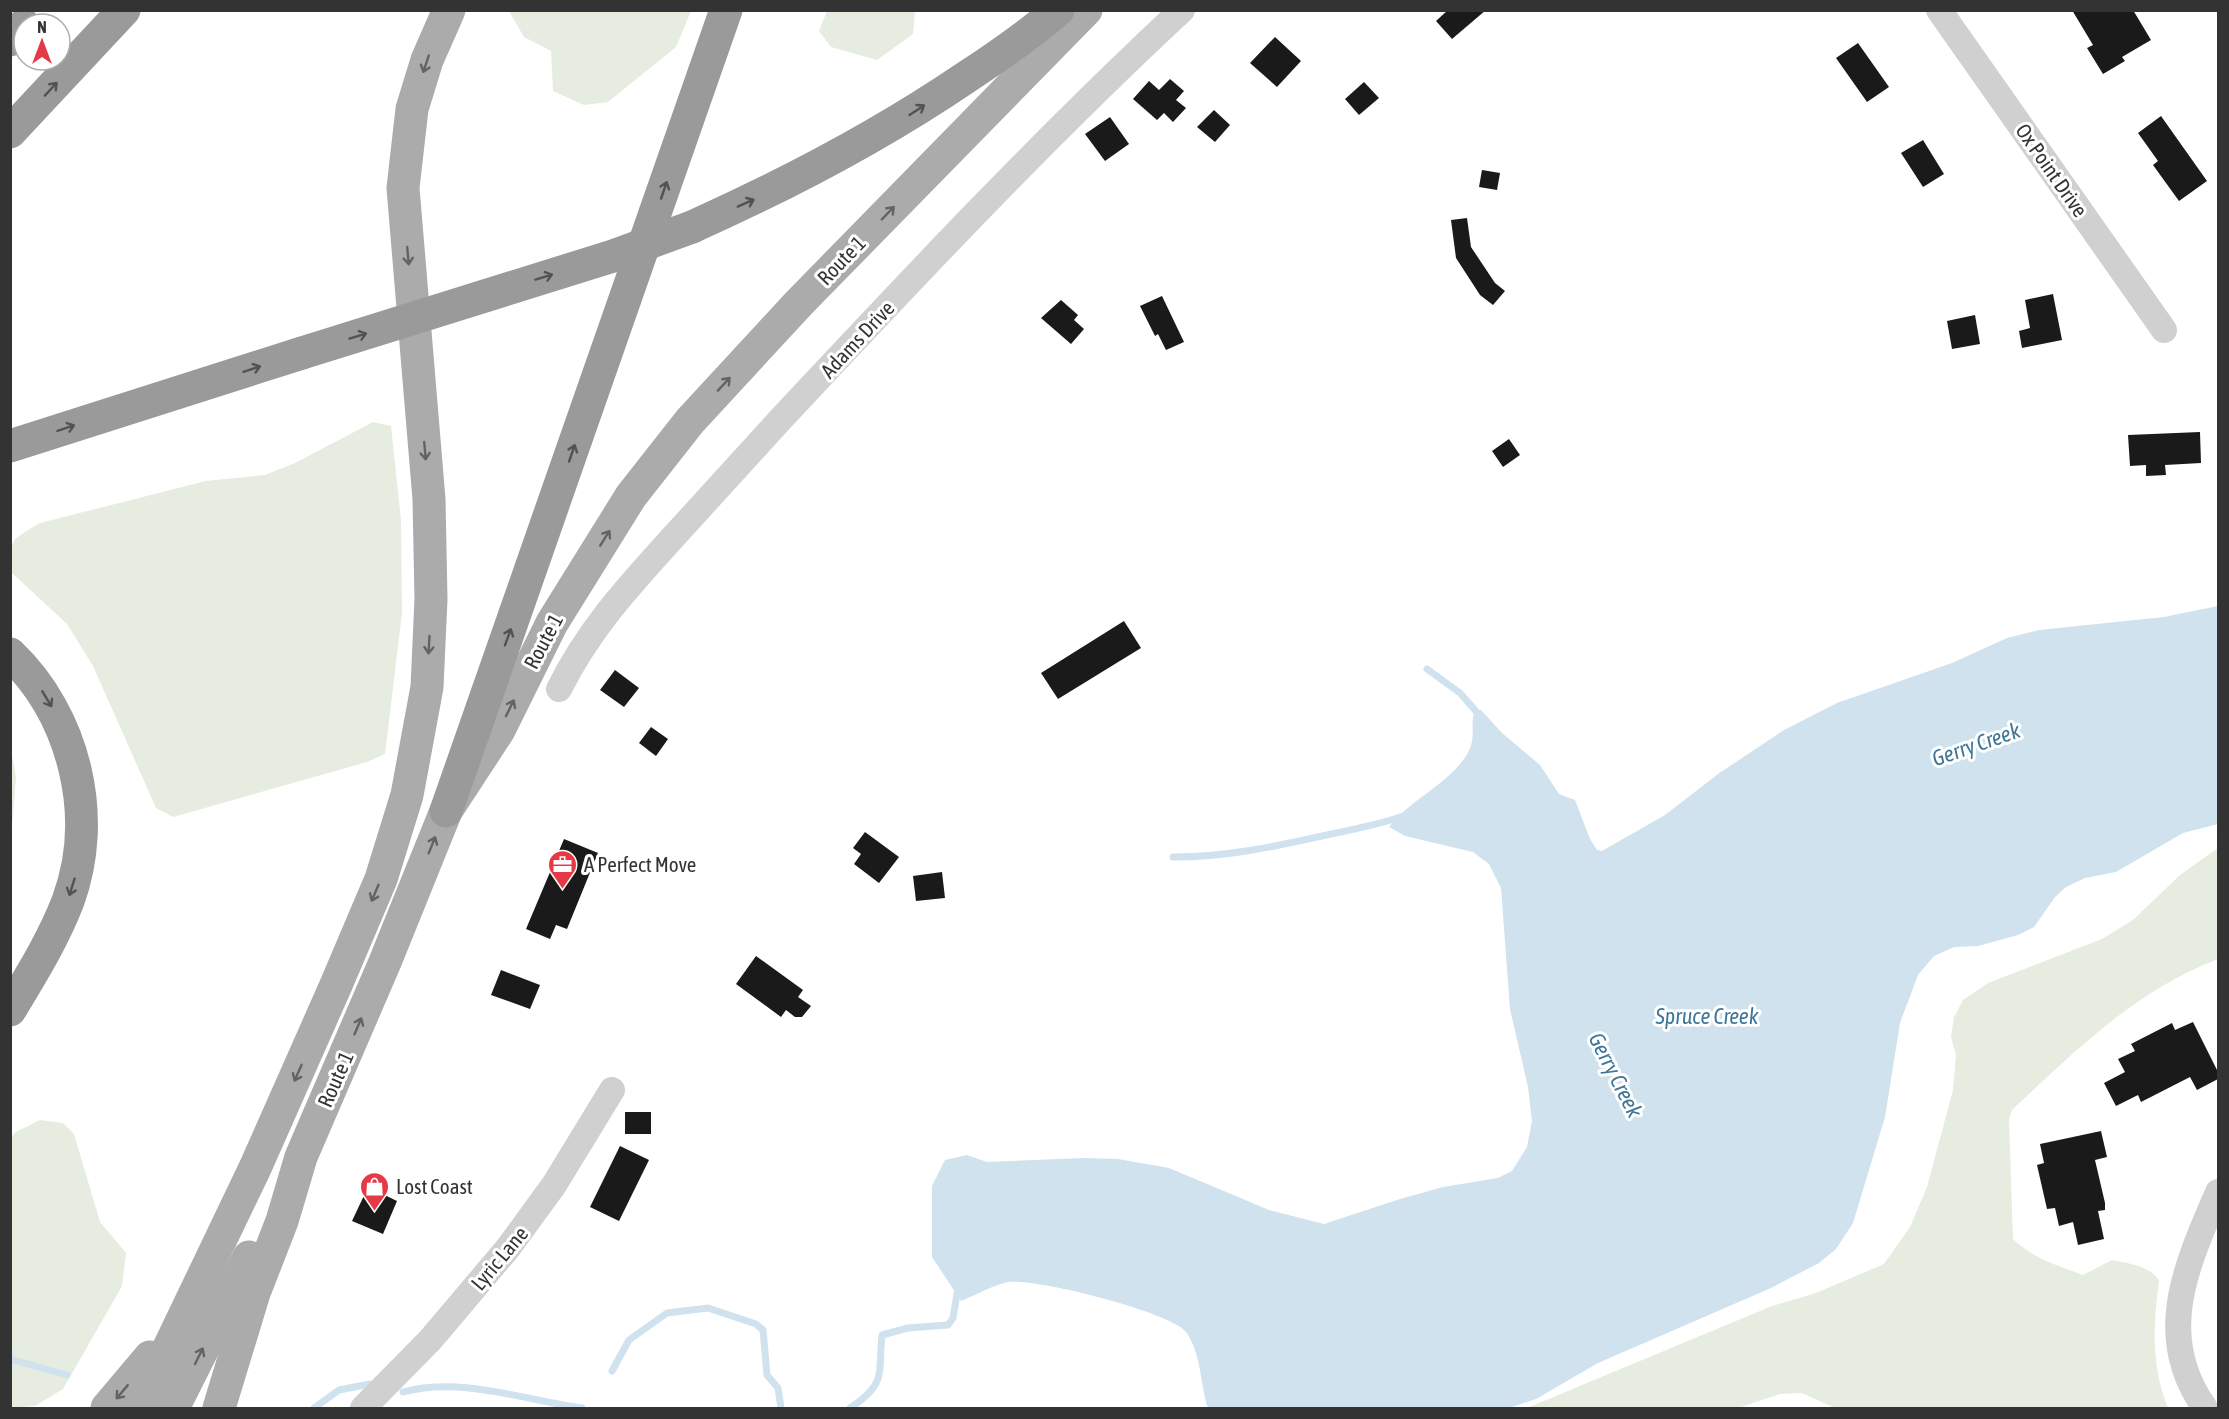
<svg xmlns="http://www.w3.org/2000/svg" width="2229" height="1419" font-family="'Asap Condensed',sans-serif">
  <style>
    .green { fill: #e6ecdf }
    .water { fill: #cfe2ee }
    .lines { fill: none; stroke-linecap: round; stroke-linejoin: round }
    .stream { stroke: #cfe2ee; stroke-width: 7 }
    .building { fill: #1a1a1a }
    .street { stroke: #d0d0d0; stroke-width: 26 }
    .primary { stroke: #ababab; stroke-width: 33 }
    .highway { stroke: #9a9a9a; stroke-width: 33 }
    .highway-bridge { stroke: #9a9a9a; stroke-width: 33 }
    .oneway { stroke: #636363 }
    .oneway2 { stroke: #525252 }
    .labels { text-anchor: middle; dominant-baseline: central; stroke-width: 6; stroke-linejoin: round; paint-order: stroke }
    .street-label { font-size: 21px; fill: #333; stroke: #fff }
    .poi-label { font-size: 21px; fill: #333; stroke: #fff; text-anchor: start }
    .water-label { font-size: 22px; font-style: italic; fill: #3f7597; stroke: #fff }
  </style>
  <rect width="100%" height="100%" fill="#fff"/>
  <g class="green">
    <path d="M 509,11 L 691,11 L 676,47 L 608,102 L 584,105 L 553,91 L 551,51 L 524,37 Z"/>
    <path d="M 827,11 L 915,11 L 913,34 L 877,60 L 831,47 L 819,31 Z"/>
    <path d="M 373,422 L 391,426 L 401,520 L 402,613 L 385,754 L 367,762 L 173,817 L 156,808 L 93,666 L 67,624 L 11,572 C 10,538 10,541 40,523 L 206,481 L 265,475 L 295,463 Z"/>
    <path d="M 11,749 L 16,777 L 11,840 Z"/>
    <path d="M 2218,848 L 2218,959 C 2136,990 2075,1051 2012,1110 L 2009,1120 L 2013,1239 C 2034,1259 2057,1265 2083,1275 L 2112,1260 C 2126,1263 2152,1266 2159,1281 C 2153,1326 2151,1365 2168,1408 L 1835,1408 L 1802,1393 L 1780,1394 L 1738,1408 L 1527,1408 L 1772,1306 L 1816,1293 L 1884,1264 L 1910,1227 L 1927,1187 L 1953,1090 L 1956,1055 L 1951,1037 L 1954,1017 L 1963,1000 L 1988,983 L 2102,939 L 2133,920 L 2180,875 Z"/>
    <path d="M 40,1120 L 63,1123 L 74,1134 L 100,1222 L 126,1253 L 122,1286 L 63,1389 L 35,1406 L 11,1408 L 11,1139 L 14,1133 Z"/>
  </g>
  <path class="water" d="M 2218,606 L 2218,824 L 2183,833 L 2116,872 L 2085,878 L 2066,887 L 2055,897 L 2034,927 L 2018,935 L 1978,946 L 1954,947 L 1934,956 L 1918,975 L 1900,1023 L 1885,1117 L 1853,1223 L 1836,1249 L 1819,1263 L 1771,1288 L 1598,1363 L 1536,1399 L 1509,1408 L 1208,1408 C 1200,1384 1202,1357 1187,1333 C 1173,1312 1035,1278 1008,1282 C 993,1285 976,1295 961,1301 L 932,1257 L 932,1186 L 945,1160 L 967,1155 L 987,1162 L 1084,1158 L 1118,1159 L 1169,1168 L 1269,1210 L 1324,1224 L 1400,1199 L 1443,1187 L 1498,1178 L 1512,1171 L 1527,1147 L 1532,1121 L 1528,1087 L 1510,1009 L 1501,888 L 1489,864 L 1473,852 L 1405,836 L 1389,827 C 1411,799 1447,785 1466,756 C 1478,737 1469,723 1475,711 L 1481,710 L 1502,733 L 1540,765 L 1559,794 L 1575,800 L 1590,839 L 1597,850 L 1602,851 L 1665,815 L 1718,774 L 1784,730 L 1837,703 L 1952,663 L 2007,638 L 2039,630 L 2164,617 Z"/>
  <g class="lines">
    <g class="stream">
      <path d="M 1427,669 L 1460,693 L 1481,717"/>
      <path d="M 1173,857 C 1230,857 1282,845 1336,833 C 1359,828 1381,824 1403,816"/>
      <path d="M 10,1359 L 67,1375"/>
      <path d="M 612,1371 L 629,1340 L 667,1313 L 708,1308 L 756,1324 L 763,1330 L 767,1375 L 778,1388 L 781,1408"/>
      <path d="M 403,1392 C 461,1376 523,1400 582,1408"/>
      <path d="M 314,1408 L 339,1390 L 370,1384"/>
      <path d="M 850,1408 C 887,1384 878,1374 882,1335 L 908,1328 L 948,1325 L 953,1318 L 957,1294"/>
    </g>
  </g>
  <g class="building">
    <path d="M 1448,10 L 1486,10 L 1452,39 L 1436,21 Z"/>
    <path d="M 2072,10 L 2133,10 L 2151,40 L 2122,57 L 2125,61 L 2103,74 L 2087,48 L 2093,45 Z"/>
    <path d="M 1275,37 L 1301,61 L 1277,87 L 1250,63 Z"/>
    <path d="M 1858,43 L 1889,87 L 1867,102 L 1836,58 Z"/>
    <path d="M 1170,79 L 1184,91 L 1176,100 L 1186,108 L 1173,122 L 1164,113 L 1157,120 L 1133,99 L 1149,81 L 1159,90 Z"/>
    <path d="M 1364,82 L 1379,98 L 1359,115 L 1345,99 Z"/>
    <path d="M 1214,110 L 1230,125 L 1215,142 L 1197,127 Z"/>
    <path d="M 2161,116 L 2207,181 L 2179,201 L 2153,165 L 2158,161 L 2138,133 Z"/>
    <path d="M 1110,117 L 1129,144 L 1105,161 L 1085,134 Z"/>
    <path d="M 1923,140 L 1944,174 L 1923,187 L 1901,153 Z"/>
    <path d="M 1482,170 L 1500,173 L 1497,190 L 1479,187 Z"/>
    <path d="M 1467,218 L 1471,247 L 1495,283 L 1505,291 L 1493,305 L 1480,295 L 1456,258 L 1451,220 Z"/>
    <path d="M 2053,294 L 2062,340 L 2022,348 L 2019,331 L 2030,328 L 2025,300 Z"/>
    <path d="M 1162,296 L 1184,342 L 1166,350 L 1158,334 L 1155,336 L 1140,306 Z"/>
    <path d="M 1061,300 L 1078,315 L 1074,320 L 1084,329 L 1071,344 L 1041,318 Z"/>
    <path d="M 1975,315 L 1980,344 L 1952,349 L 1947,321 Z"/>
    <path d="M 2200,432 L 2201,463 L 2165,465 L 2166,475 L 2146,476 L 2146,465 L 2130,466 L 2128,435 Z"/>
    <path d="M 1509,439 L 1520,455 L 1503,467 L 1492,451 Z"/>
    <path d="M 1124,621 L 1141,648 L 1058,699 L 1041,673 Z"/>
    <path d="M 615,670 L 639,688 L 624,707 L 600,690 Z"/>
    <path d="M 651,727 L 668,739 L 656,756 L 639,743 Z"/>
    <path d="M 865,832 L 899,857 L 879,883 L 854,864 L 861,854 L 853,848 Z"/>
    <path d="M 564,839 L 598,853 L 567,929 L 556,925 L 550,939 L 526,929 Z"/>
    <path d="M 942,872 L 945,898 L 916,901 L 913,876 Z"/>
    <path d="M 756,956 L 803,990 L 798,997 L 811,1006 L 802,1017 L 795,1017 L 786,1010 L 781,1017 L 736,984 Z"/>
    <path d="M 501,970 L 540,985 L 530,1009 L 491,995 Z"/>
    <path d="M 2193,1022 L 2218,1072 L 2218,1079 L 2197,1090 L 2190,1077 L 2141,1102 L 2138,1095 L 2116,1106 L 2104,1083 L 2125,1072 L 2118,1059 L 2135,1051 L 2131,1044 L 2172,1023 L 2175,1030 Z"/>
    <rect x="625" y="1112" width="26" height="22"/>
    <path d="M 2101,1131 L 2107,1157 L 2095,1160 L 2105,1203 L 2105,1210 L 2098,1211 L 2104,1239 L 2078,1245 L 2073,1222 L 2059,1226 L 2055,1208 L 2047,1209 L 2037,1165 L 2044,1163 L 2040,1144 Z"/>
    <path d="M 620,1146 L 649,1160 L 619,1221 L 590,1207 Z"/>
    <path d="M 368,1187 L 397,1201 L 383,1234 L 352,1221 Z"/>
  </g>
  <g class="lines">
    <g class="street">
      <path d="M 1939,10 L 2164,330"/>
      <path d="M 559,689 C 590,627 630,585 676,534 C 710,497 744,459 779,421 C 910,281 1041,141 1182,10"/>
      <path d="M 363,1408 L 431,1339 L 508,1248 L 554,1185 L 612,1090"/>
      <path d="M 2205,1408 C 2153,1335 2187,1265 2218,1192"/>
    </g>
    <g class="primary">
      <path d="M 107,1408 L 150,1357"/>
      <path d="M 140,1408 L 255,1168 L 336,985 L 381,879 L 407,795 L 427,687 L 431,599 L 429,499 L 403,188 L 412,109 L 427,60 L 449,10"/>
      <path d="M 173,1408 L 249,1257"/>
      <path d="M 219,1408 L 254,1293 L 282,1221 L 301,1157 L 385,962 L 446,811 L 499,730 L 552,623 L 631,496 L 690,421 L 799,303 L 1086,10"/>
    </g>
    <g class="highway">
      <path d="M 10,40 L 24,25"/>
      <path d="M 10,132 L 124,10"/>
      <path d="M 692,227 C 788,184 878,137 965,78 C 997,57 1029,35 1058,10"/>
      <path d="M 10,446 L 302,353"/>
      <path d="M 10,654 C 75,716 99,817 68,901 C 53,940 31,975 10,1010"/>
      <path d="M 446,811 L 726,10"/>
    </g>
    <path class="highway-bridge" d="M 302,353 L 613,256 L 692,227"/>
  </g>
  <defs><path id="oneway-shaft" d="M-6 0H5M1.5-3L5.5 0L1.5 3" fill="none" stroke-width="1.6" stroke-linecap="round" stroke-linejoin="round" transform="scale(1.5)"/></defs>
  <g class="oneway">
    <use href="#oneway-shaft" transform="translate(426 64) rotate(108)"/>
    <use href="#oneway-shaft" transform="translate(888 213) rotate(-46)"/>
    <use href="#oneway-shaft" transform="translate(408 256) rotate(85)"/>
    <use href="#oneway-shaft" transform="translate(724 384) rotate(-47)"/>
    <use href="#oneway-shaft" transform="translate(425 451) rotate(85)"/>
    <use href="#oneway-shaft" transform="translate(605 538) rotate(-58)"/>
    <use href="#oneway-shaft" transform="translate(429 645) rotate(93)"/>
    <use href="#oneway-shaft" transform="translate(510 708) rotate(-64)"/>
    <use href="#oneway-shaft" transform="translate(432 845) rotate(-68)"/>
    <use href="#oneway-shaft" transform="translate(375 893) rotate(113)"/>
    <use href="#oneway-shaft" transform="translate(358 1026) rotate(-67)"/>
    <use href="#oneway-shaft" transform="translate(298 1073) rotate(114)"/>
    <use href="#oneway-shaft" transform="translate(199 1356) rotate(-64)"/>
    <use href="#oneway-shaft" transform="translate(122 1392) rotate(130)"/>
  </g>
  <g class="oneway2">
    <use href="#oneway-shaft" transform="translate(51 89) rotate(-47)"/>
    <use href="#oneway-shaft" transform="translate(917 110) rotate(-33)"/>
    <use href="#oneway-shaft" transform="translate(664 190) rotate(-71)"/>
    <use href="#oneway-shaft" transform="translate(746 203) rotate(-24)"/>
    <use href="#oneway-shaft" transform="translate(544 277) rotate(-17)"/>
    <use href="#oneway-shaft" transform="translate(358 336) rotate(-17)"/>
    <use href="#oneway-shaft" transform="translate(252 369) rotate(-18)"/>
    <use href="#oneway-shaft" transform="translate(66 428) rotate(-18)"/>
    <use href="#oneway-shaft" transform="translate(572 453) rotate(-71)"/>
    <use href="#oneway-shaft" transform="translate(508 637) rotate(-70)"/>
    <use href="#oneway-shaft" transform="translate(47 699) rotate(59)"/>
    <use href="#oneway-shaft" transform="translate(72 887) rotate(107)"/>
  </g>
  <defs>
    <symbol id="office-pin" viewBox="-11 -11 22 30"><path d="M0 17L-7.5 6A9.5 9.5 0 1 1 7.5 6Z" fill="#e63946" stroke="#fff"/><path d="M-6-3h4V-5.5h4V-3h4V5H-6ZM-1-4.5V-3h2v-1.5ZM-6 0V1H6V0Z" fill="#fff"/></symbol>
    <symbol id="shop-pin" viewBox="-11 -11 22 30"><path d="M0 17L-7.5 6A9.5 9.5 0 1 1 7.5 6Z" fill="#e63946" stroke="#fff"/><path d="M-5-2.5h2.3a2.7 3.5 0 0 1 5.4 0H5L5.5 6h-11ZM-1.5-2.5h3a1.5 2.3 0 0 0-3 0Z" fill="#fff"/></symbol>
  </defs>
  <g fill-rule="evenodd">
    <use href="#office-pin" x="546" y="848" width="33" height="45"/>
    <use href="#shop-pin" x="358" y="1170" width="33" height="45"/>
  </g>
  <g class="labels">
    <g class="street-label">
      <text transform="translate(2052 170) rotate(55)">Ox Point Drive</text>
      <text transform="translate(841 260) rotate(-46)">Route 1</text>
      <text transform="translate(857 339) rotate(-47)">Adams Drive</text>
      <text transform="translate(543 641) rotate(-62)">Route 1</text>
      <text transform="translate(335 1079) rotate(-66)">Route 1</text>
      <text transform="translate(499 1258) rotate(-50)">Lyric Lane</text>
    </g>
    <g class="poi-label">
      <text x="584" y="864">A Perfect Move</text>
      <text x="396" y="1186">Lost Coast</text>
    </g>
    <g class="water-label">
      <text transform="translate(1976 744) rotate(-19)">Gerry Creek</text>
      <text x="1707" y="1016">Spruce Creek</text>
      <text transform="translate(1616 1075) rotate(63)">Gerry Creek</text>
    </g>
  </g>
  <rect width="2229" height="1419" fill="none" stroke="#333333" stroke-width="24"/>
  <g transform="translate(42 42)"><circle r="28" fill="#ffffff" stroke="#adadad" stroke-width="1.5"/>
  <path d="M0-4.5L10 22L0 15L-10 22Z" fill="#e63946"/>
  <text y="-9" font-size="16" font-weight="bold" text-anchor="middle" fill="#333333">N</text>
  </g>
</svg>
